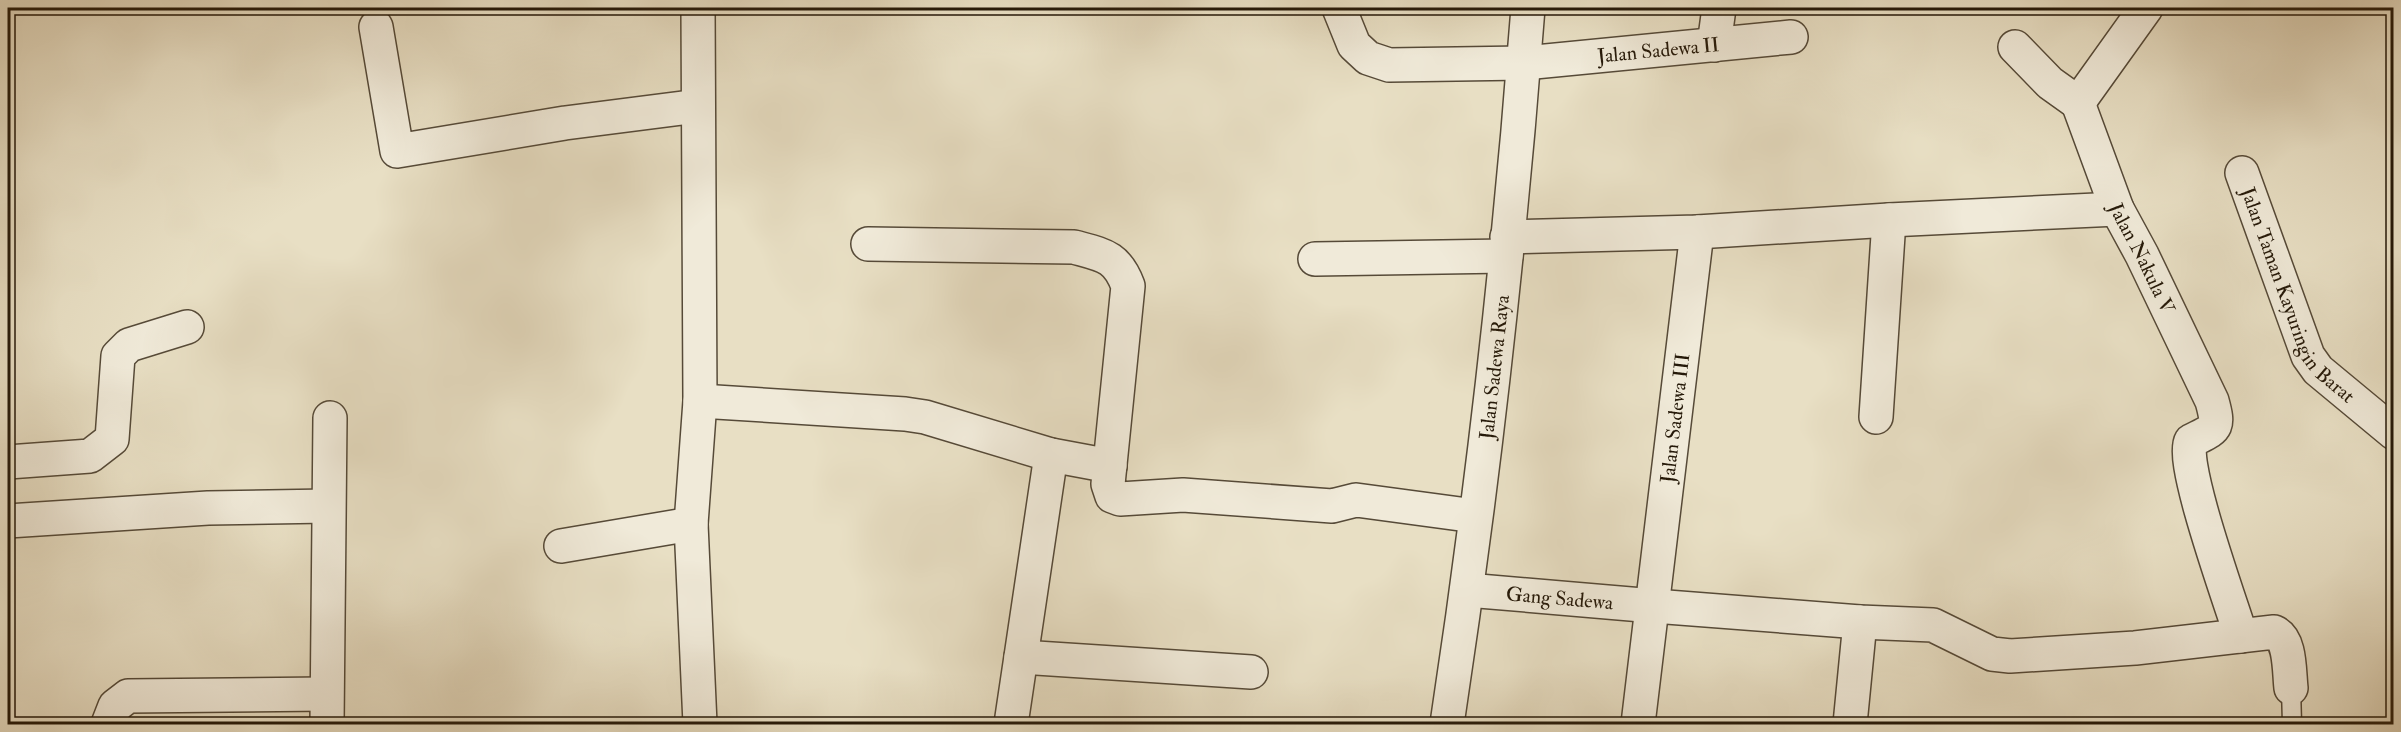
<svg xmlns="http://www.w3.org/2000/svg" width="2401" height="732" font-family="'IM FELL Double Pica',serif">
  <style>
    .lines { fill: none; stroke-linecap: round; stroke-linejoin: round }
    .lane-casing { stroke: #564a38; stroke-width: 21 }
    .street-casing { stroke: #564a38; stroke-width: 36 }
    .lane { stroke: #f0ead9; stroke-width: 18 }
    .street { stroke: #f0ead9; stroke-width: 33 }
    .labels { text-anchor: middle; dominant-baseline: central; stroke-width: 4.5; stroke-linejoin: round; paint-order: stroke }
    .street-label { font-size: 20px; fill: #251909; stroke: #f0ead9 }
  </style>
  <rect width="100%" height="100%" fill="#e8dfc4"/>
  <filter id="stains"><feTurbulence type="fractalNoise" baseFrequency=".00333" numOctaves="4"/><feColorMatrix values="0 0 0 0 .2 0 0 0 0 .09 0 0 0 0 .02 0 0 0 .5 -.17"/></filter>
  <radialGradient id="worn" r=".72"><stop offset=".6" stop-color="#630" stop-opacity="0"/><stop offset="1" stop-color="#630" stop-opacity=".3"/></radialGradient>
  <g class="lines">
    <defs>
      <path id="lane" d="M 2291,688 L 2292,724"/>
      <g id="street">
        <path d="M 698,8 L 700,401 L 691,524 L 700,724"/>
        <path id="s1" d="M 1339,8 L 1354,45 L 1368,58 L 1389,65 L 1524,63 L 1791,37"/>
        <path d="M 376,27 L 397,151 L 565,123 L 698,106"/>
        <path d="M 1714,45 L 1719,8"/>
        <path d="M 2015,47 L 2050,83 L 2078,103"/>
        <path id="s2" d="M 2078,103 L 2117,209 L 2142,255 L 2212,401 C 2220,430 2216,428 2191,441 C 2179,461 2232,606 2241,636"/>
        <path d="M 2078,103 L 2146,8"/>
        <path id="s3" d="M 2242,173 L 2308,356 L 2318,370 L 2394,433"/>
        <path d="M 1507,237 L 1697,232 L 1889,220 L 2117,209"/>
        <path d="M 868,244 L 1074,247 C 1103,255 1117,256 1128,286 L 1108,484 L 1112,496 L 1120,499 L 1183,495 L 1332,506 L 1356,500 L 1475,516"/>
        <path d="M 1315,259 L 1506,256"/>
        <path d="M 700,401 L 905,414 L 925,417 L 1051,455 L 1110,466"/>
        <path d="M 1876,417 L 1889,220"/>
        <path d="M 8,462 L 90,456 L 112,439 L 118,356 L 129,345 L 187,327"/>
        <path d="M 8,521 L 208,508 L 328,506"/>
        <path d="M 561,546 L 691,524"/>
        <path id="s4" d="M 1467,590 L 1654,606 L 1860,622 L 1933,625 L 1992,654 L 2010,656 L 2135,648 L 2274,632 C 2291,639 2289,672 2291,688"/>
        <path d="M 1021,657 L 1251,672"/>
        <path d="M 108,724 L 115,706 L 128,696 L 326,694"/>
        <path d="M 327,724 L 330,418"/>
        <path d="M 1011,724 L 1051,455"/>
        <path id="s5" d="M 1447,724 C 1483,487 1510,247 1528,8"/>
        <path id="s6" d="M 1638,724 L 1697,232"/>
        <path d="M 1850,724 L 1860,622"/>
      </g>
    </defs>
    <use href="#lane" class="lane-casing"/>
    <use href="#street" class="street-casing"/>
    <use href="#lane" class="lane"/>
    <use href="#street" class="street"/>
  </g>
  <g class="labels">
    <g class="street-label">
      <text stroke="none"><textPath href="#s1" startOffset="351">Jalan Sadewa II</textPath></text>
      <text stroke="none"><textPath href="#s2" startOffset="168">Jalan Nakula V</textPath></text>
      <text stroke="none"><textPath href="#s3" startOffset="136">Jalan Taman Kayuringin Barat</textPath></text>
      <text stroke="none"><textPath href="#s5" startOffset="360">Jalan Sadewa Raya</textPath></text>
      <text stroke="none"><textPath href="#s6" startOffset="308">Jalan Sadewa III</textPath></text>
      <text stroke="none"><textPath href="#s4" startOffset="93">Gang Sadewa</textPath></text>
    </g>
  </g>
  <rect width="2401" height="732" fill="none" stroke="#e8dfc4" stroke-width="30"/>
  <rect x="9" y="9" width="2383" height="714" fill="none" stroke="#251909" stroke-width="3"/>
  <rect x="15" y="15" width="2371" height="702" fill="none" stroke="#251909" stroke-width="1.5"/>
  <rect width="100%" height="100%" filter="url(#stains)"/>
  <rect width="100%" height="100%" fill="url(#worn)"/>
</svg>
